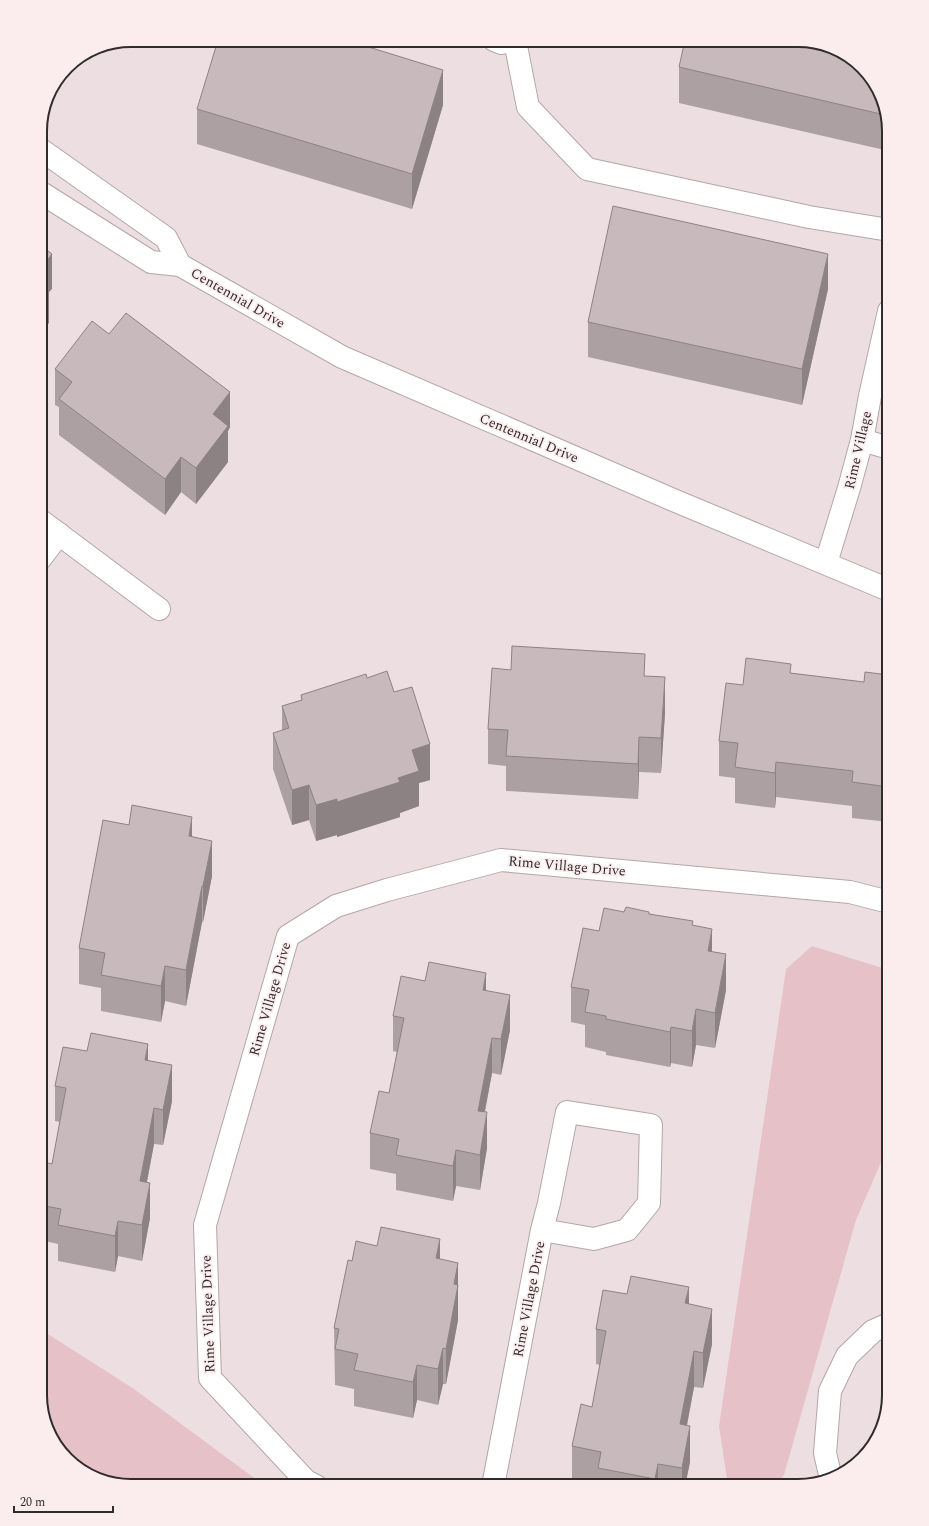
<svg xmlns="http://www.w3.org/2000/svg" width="929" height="1526" font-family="Spectral,serif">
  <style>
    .green { fill: #e6c2c8 }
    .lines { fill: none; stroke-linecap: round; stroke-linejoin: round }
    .street-casing { stroke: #b4a6a8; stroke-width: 24 }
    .street { stroke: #fff; stroke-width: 22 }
    .wall { fill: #aca0a2 }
    .shaded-wall { fill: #8c8284 }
    .building { fill: #c8babc; stroke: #8c8284 }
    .labels { text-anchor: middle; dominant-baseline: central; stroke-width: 3.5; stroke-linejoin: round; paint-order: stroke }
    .street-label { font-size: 14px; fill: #302b2c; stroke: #fbecee }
    .rim { fill: none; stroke: #302b2c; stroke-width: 2 }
  </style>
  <rect width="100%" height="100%" fill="#eddfe1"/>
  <g class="green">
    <path d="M 812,946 L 889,970 L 889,1144 L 856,1220 L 784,1475 L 776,1486 L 728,1486 L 719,1426 L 786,969 Z"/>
    <path d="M 40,1329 L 134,1389 L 265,1486 L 125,1486 L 80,1471 L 49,1435 L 40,1395 Z"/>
  </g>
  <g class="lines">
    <defs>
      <g id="street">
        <path d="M 494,40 L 501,43 L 517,40"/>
        <path d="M 515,41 L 528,107 L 587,169 L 809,217 L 889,230"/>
        <path d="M 40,192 L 151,262 L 180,265 L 166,238 L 40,149"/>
        <path d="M 180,265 L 342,357 L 678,502 L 889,590"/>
        <path d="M 862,440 L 889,448"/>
        <path d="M 40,520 L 159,609"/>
        <path d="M 40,559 L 59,534"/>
        <path d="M 826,563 L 849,488 L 862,440 L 870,396 L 889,311"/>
        <path d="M 831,1479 L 825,1453 L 830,1391 L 847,1356 L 873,1331 L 889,1324"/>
        <path d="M 316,1486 L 306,1481 L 210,1378 L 205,1225 L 288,936 L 336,906 L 387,890 L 501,860 L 850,892 L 889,902"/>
        <path d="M 493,1486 L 542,1230 L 549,1203 L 567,1112 L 651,1125 L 649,1203 L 627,1230 L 594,1239 L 542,1230"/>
      </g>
    </defs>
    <use href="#street" class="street-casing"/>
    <use href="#street" class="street"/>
  </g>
  <g class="wall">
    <path d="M 679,67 L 880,91 L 889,130 L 889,151 L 679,103 Z"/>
    <path d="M 443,105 L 412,209 L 197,144 L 197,109 Z"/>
    <path d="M 828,289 L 802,405 L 588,357 L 588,322 Z"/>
    <path d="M 55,369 L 230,427 L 228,431 L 228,462 L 196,504 L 181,492 L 165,515 L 59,435 L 59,407 L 55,405 Z"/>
    <path d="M 511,670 L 645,676 L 665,713 L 661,773 L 639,772 L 638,799 L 506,791 L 506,766 L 488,764 L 488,729 Z"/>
    <path d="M 791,673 L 864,682 L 889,675 L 889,822 L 852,818 L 852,806 L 776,797 L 775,808 L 735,803 L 735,778 L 719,776 L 719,741 L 743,685 Z"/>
    <path d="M 367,678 L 394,692 L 430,780 L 419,783 L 419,806 L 400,813 L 400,817 L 337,837 L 337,835 L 316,841 L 309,820 L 292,825 L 273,769 L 273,733 L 282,731 L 282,706 L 301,700 L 301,695 Z"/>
    <path d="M 40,688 L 42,717 L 42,753 L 40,753 Z"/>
    <path d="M 192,837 L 212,876 L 203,922 L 202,922 L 186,1006 L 165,1001 L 161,1022 L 101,1011 L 101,988 L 79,984 L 79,948 Z"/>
    <path d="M 624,912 L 649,914 L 693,925 L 712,952 L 726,990 L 715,1048 L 696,1045 L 692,1067 L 671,1063 L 670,1067 L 606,1055 L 606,1052 L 585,1047 L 585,1025 L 571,1022 L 571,987 L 599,931 Z"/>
    <path d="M 425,981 L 486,990 L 510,1030 L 501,1075 L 492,1073 L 485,1112 L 487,1148 L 480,1190 L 456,1186 L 453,1201 L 396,1190 L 396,1174 L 370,1169 L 370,1133 L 389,1093 L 397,1052 L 393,1051 L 393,1016 Z"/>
    <path d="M 87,1051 L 148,1061 L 172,1101 L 163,1145 L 154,1144 L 147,1182 L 150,1218 L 142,1261 L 118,1256 L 115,1272 L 58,1261 L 58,1244 L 40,1240 L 40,1163 L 52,1164 L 60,1122 L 55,1121 L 55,1086 Z"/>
    <path d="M 377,1246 L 458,1263 L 458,1320 L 446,1384 L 443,1384 L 438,1405 L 417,1400 L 413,1418 L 354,1406 L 354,1389 L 335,1385 L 334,1328 L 352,1261 Z"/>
    <path d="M 627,1294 L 689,1304 L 712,1344 L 703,1388 L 694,1387 L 687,1426 L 690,1462 L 685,1486 L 592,1486 L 572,1482 L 572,1446 L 592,1407 L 600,1365 L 596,1364 L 596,1329 Z"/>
  </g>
  <g class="shaded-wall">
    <path d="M 443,70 L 443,105 L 412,209 L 412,174 Z"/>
    <path d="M 52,254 L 52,289 L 49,292 L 49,323 L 40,336 L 40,269 Z"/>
    <path d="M 828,254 L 828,289 L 802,405 L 802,369 Z"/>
    <path d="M 230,392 L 230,427 L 228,431 L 228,462 L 196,504 L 196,468 L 213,414 Z"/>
    <path d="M 181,457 L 181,492 L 165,515 L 165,479 Z"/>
    <path d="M 665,677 L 665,713 L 661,773 L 661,738 Z"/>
    <path d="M 639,737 L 639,772 L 638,799 L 638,764 Z"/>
    <path d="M 430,744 L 430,780 L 419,783 L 419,806 L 400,813 L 400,817 L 337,837 L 337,802 L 398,778 L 412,750 Z"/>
    <path d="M 776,762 L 776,797 L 775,808 L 775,773 Z"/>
    <path d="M 309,785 L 309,820 L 292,825 L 292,790 Z"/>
    <path d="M 337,799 L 337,835 L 316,841 L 316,805 Z"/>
    <path d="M 192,817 L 192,852 L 189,836 Z"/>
    <path d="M 212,841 L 212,876 L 203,922 L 203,886 Z"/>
    <path d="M 202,886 L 202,922 L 186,1006 L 186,970 Z"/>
    <path d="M 712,929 L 712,964 L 708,951 Z"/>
    <path d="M 726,954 L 726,990 L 715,1048 L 715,1013 Z"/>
    <path d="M 165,966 L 165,1001 L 161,1022 L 161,986 Z"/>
    <path d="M 486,973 L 486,1009 L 483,990 Z"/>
    <path d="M 510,995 L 510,1030 L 501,1075 L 501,1039 Z"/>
    <path d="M 696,1009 L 696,1045 L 692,1067 L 692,1031 Z"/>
    <path d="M 671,1027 L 671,1063 L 670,1067 L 670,1032 Z"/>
    <path d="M 492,1038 L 492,1073 L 478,1146 L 478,1111 Z"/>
    <path d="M 148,1044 L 148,1079 L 145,1060 Z"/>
    <path d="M 172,1065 L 172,1101 L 163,1145 L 163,1110 Z"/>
    <path d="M 154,1108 L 154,1144 L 140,1217 L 140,1181 Z"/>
    <path d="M 487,1112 L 487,1148 L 480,1190 L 480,1155 Z"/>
    <path d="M 456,1150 L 456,1186 L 453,1201 L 453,1166 Z"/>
    <path d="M 150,1183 L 150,1218 L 142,1261 L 142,1225 Z"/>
    <path d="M 118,1221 L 118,1256 L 115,1272 L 115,1236 Z"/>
    <path d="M 440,1239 L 440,1275 L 436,1258 Z"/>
    <path d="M 458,1263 L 458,1320 L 446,1384 L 446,1349 L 454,1284 Z"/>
    <path d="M 689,1287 L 689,1322 L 685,1303 Z"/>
    <path d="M 712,1309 L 712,1344 L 703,1388 L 703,1353 Z"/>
    <path d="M 443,1348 L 443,1384 L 438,1405 L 438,1369 Z"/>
    <path d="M 694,1351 L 694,1387 L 680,1460 L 680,1424 Z"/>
    <path d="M 417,1365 L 417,1400 L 413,1418 L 413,1382 Z"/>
    <path d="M 690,1426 L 690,1462 L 685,1486 L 682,1486 L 682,1468 Z"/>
    <path d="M 658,1464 L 658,1486 L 655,1486 L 655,1479 Z"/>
  </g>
  <g class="building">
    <path d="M 218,40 L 346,40 L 443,70 L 412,174 L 197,109 Z"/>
    <path d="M 685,40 L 805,40 L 849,55 L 880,91 L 885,115 L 679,67 Z"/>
    <path d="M 613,206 L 828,254 L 802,369 L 588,322 Z"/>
    <path d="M 40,245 L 52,254 L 40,269 Z"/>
    <path d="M 40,281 L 49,288 L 40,300 Z"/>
    <path d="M 126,313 L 230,392 L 213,414 L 228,426 L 196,468 L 181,457 L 165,479 L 59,399 L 72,382 L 55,369 L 92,321 L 109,334 Z"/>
    <path d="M 512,646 L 645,654 L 644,676 L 665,677 L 661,738 L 639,737 L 638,764 L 506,756 L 508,730 L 488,729 L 492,668 L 511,670 Z"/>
    <path d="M 746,658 L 791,664 L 790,673 L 864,682 L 865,672 L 889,675 L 889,787 L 852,782 L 853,771 L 776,762 L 775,773 L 735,767 L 738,743 L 719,741 L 726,683 L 743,685 Z"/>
    <path d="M 387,671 L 394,692 L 412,687 L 430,744 L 412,750 L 419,771 L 398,778 L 400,782 L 337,802 L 337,799 L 316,805 L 309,785 L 292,790 L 273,733 L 289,728 L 282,706 L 302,700 L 301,695 L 366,674 L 367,678 Z"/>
    <path d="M 40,688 L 42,717 L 40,717 Z"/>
    <path d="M 132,805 L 192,817 L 189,836 L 212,841 L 203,886 L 202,886 L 186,970 L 165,966 L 161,986 L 101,975 L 105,953 L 79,948 L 103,820 L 129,825 Z"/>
    <path d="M 626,907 L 649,912 L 649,914 L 693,921 L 692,925 L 712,929 L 708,951 L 726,954 L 715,1013 L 696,1009 L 692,1031 L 671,1027 L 670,1032 L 606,1019 L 606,1016 L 585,1012 L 589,990 L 571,987 L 583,928 L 599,931 L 604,908 L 624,912 Z"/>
    <path d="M 429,962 L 486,973 L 483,990 L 510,995 L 501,1039 L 492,1038 L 478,1111 L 487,1112 L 480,1155 L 456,1150 L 453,1166 L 396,1155 L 399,1139 L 370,1133 L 379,1091 L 389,1093 L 404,1018 L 393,1016 L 401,976 L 425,981 Z"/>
    <path d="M 91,1033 L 148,1044 L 145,1060 L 172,1065 L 163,1110 L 154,1108 L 140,1181 L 150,1183 L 142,1225 L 118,1221 L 115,1236 L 58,1225 L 61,1209 L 40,1205 L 40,1161 L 52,1164 L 66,1088 L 55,1086 L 63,1047 L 87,1051 Z"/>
    <path d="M 381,1227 L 440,1239 L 436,1258 L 458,1263 L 454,1284 L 458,1285 L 446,1349 L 443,1348 L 438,1369 L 417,1365 L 413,1382 L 354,1370 L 358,1354 L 335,1349 L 339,1329 L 334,1328 L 348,1260 L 352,1261 L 356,1241 L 377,1246 Z"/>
    <path d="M 631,1276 L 689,1287 L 685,1303 L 712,1309 L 703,1353 L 694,1351 L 680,1424 L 690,1426 L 682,1468 L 658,1464 L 655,1479 L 598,1468 L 601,1452 L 572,1446 L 581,1404 L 592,1407 L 606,1331 L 596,1329 L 603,1290 L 627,1294 Z"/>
  </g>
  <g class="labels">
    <g class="street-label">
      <text transform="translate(238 298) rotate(30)">Centennial Drive</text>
      <text transform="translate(529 438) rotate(23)">Centennial Drive</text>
      <text transform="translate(858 450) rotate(-77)">Rime Village</text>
      <text transform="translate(567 866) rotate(5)">Rime Village Drive</text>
      <text transform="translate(270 999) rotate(-74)">Rime Village Drive</text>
      <text transform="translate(529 1299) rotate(-79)">Rime Village Drive</text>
      <text transform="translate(208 1314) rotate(-92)">Rime Village Drive</text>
    </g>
  </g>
  <path d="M0 0H929V1526H0ZM131 47H798A84 84 0 0 1 882 131V1395A84 84 0 0 1 798 1479H131A84 84 0 0 1 47 1395V131A84 84 0 0 1 131 47Z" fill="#fbecee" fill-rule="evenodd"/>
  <path class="rim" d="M131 47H798A84 84 0 0 1 882 131V1395A84 84 0 0 1 798 1479H131A84 84 0 0 1 47 1395V131A84 84 0 0 1 131 47Z"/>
  <path d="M14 1506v6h99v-6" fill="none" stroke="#302b2c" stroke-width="2"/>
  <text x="20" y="1506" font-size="12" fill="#302b2c" stroke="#fbecee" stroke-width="3" paint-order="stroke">20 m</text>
</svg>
